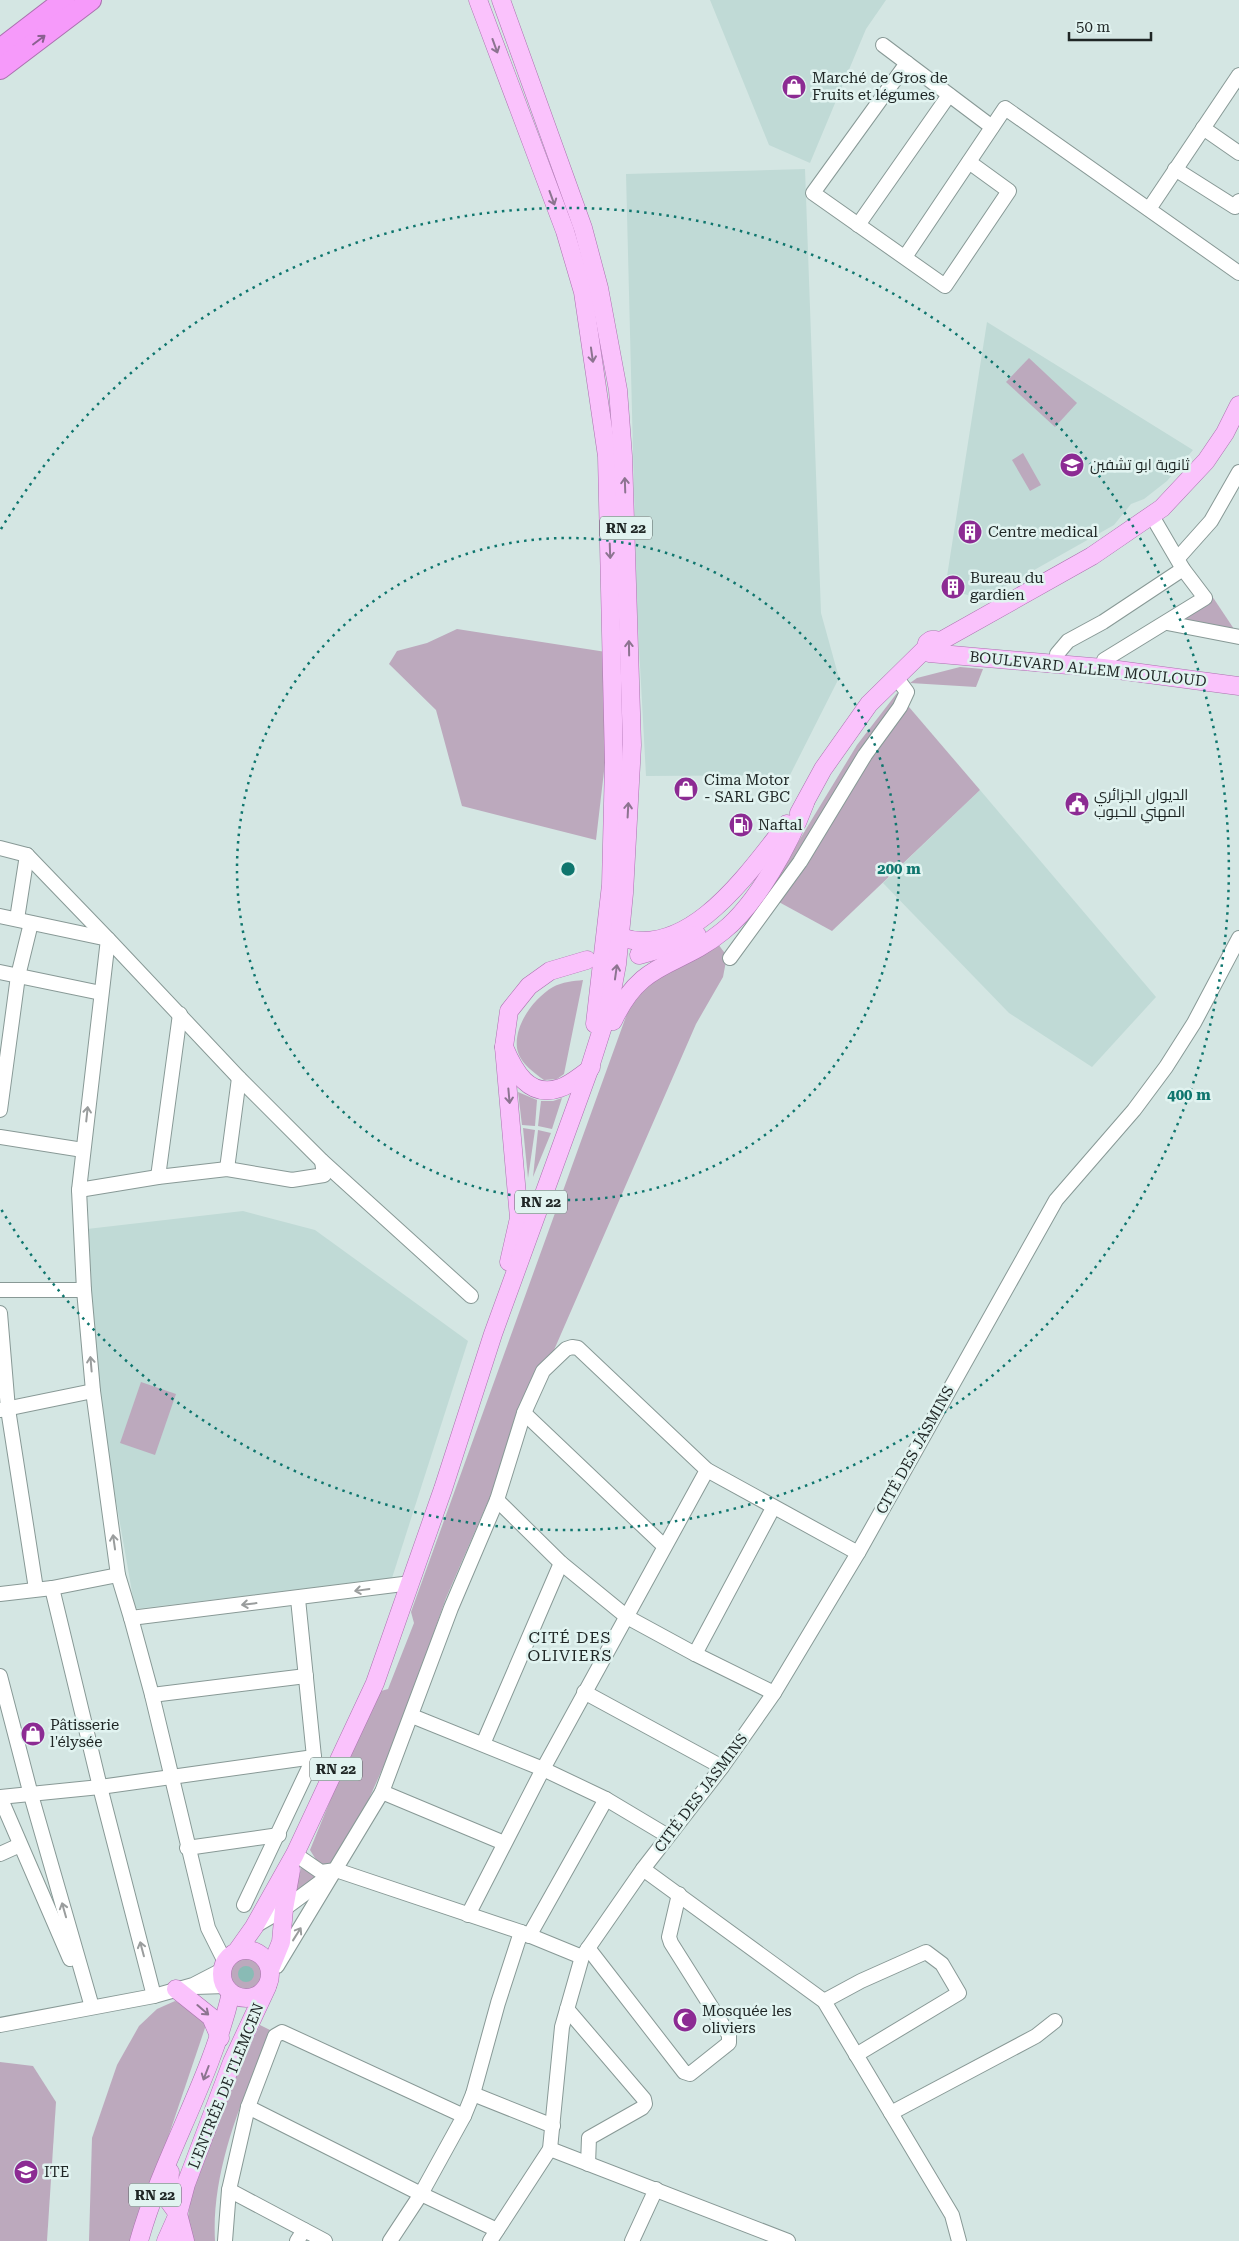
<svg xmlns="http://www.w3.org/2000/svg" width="1239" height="2241" font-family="'Roboto Serif',Cairo,serif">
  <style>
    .built { fill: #c0dad6 }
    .green { fill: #bca9bd }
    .water { fill: #89bbb5 }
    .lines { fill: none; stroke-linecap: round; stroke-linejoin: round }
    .minor-casing { stroke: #889996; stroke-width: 16 }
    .major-casing { stroke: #ab71af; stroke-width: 19 }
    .highway-casing { stroke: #ab71af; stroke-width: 22 }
    .minor { stroke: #fff; stroke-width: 14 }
    .major { stroke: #fac2fc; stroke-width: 18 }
    .highway { stroke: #f69afa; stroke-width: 20 }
    .oneway { stroke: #8a6090 }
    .oneway2 { stroke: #8c7490 }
    .oneway3 { stroke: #9a9d9d }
    .ring { fill: none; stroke: #0f766e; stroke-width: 2.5; stroke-dasharray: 2.5 5 }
    .labels { text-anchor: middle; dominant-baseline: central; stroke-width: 5; stroke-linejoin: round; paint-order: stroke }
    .shield { fill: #e1f3f0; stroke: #596462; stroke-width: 1 }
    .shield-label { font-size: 14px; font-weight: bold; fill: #1f2625 }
    .poi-label { font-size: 15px; fill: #1f2625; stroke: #e1f3f0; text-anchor: start }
    .street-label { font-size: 15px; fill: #1f2625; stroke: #e1f3f0 }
    .neighbourhood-label { font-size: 16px; letter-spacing: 1px; fill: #1f2625; stroke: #e1f3f0 }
    .centre { fill: #0f766e; stroke: #e1f3f0; stroke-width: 2.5 }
    .ring-label { font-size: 15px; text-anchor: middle; font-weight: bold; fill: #0f766e; stroke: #e1f3f0; stroke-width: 5; stroke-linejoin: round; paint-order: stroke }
  </style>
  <rect width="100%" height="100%" fill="#d4e6e3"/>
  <g class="built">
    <path d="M 710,0 L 886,0 L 866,29 L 810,163 L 769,145 Z"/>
    <path d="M 805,169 L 821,613 L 839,678 L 790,775 L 646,776 L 637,610 L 626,174 Z"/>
    <path d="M 987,322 L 1193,450 L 1167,481 L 1144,499 L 1131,504 L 1114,525 L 983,599 L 945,589 Z"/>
    <path d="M 980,790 L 1156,997 L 1092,1067 L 1009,1013 L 883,883 Z"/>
    <path d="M 243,1211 L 315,1230 L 468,1341 L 392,1578 L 135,1609 L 97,1392 L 87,1229 Z"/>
  </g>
  <g class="green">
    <path d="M 1029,358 L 1077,403 L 1055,427 L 1006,382 Z"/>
    <path d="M 1023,453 L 1041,485 L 1030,491 L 1012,460 Z"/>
    <path d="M 1212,596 L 1236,632 L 1179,620 Z"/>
    <path d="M 457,629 L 606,652 L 606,754 L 596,840 L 462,806 L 436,710 L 389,664 L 397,651 L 427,643 Z"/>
    <path d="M 960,667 L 983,669 L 976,687 L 910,683 L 917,678 Z"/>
    <path d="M 897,693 L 980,790 L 832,931 L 766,895 L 857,745 Z"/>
    <path d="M 718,944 L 727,956 L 723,977 L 696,1024 L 446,1598 L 398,1734 L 368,1801 L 336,1865 L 328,1866 L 318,1863 L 310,1850 L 374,1693 L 388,1689 L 414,1623 L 411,1612 L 633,997 L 653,979 Z"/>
    <path d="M 583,980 L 564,1074 L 557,1079 L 544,1080 C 533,1072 519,1062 517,1048 C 514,1025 534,998 553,987 C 562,982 574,981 583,980 Z"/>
    <path d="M 518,1092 L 537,1100 L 535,1126 L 522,1125 Z"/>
    <path d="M 562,1098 L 552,1129 L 538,1126 L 541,1101 L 553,1101 Z"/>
    <path d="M 523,1128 L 535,1130 L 528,1178 Z"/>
    <path d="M 538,1130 L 551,1133 L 533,1177 Z"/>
    <path d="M 141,1382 L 176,1394 L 155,1455 L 120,1443 Z"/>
    <path d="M 302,1866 L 317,1878 L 296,1893 L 294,1892 Z"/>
    <circle cx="246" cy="1974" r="18"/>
    <path d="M 175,2001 L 194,2011 L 207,2022 L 133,2241 L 89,2241 L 92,2138 L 117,2065 L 139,2026 L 157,2009 Z"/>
    <path d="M 260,2025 L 272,2031 C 243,2095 211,2170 215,2241 L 194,2241 L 188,2217 L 194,2176 L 241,2064 Z"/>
    <path d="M 0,2062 L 33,2066 L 56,2102 L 47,2241 L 0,2241 Z"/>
  </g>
  <circle class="water" cx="246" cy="1974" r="8"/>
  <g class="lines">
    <defs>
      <g id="minor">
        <path d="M 883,45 L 992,127"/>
        <path d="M 907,63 L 813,193 L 945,286 L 1009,191 L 969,162"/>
        <path d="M 1203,128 L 1239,153"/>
        <path d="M 1175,169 L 1235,207 L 1239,201"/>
        <path d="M 1149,209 L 1239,75"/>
        <path d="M 858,225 L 949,95"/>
        <path d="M 905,257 L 1005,108 L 1239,273"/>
        <path d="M 1178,558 L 1211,521 L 1239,472"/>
        <path d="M 1167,623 L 1239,637"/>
        <path d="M 1057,654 L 1068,641 L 1103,622 L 1183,569"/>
        <path d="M 1104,660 L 1205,598 L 1183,569 L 1152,516"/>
        <path d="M 0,848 L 27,855 L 108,939 L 79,1190 L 84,1290 L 93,1391 L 118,1575 L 131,1618 L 411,1583"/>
        <path d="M 0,916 L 108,939 L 239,1078 L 322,1161 L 471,1296"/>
        <path d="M 17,919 L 27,855"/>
        <path d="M 730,958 L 800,862 L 865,755 L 900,707 L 907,692 L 896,677"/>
        <path d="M 0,972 L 101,993"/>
        <path d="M 0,1110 L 18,976 L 31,923"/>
        <path d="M 0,1137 L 83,1150"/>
        <path d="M 227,1169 L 239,1078"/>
        <path d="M 158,1177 L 180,1014"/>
        <path d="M 79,1190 L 158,1177 L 227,1169 L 292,1180 L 324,1175 L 322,1161"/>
        <path d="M 0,1290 L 84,1290"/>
        <path d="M 0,1313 L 8,1409 L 36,1589"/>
        <path d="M 1,1410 L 93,1391"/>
        <path d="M 524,1413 L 664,1546"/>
        <path d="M 497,1500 L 561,1563 L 627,1617 L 695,1654 L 774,1693"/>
        <path d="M 52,1588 L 100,1787 L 154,1996"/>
        <path d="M 0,1594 L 52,1588 L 118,1575"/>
        <path d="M 131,1618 L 152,1695 L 208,1928 L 225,1962"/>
        <path d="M 695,1654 L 773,1508"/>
        <path d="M 0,1676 L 31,1795 L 92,2007"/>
        <path d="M 584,1692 L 722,1767"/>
        <path d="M 152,1695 L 306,1676"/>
        <path d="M 412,1716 L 543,1769 L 606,1799 L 668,1836"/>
        <path d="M 483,1744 L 561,1563"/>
        <path d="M 382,1792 L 504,1843"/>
        <path d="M 0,1797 L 100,1787 L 314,1757"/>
        <path d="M 0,1797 L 70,1959"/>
        <path d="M 187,1848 L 279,1835"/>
        <path d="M 0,1854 L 20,1845"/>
        <path d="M 295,1854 L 321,1872 L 336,1870 L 521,1932 L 582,1957"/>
        <path d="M 643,1869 L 824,2001 L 952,2215 L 959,2241"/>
        <path d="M 244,1905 L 314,1757 L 298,1599"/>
        <path d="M 468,1915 L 543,1769 L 707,1470"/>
        <path d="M 255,1926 L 284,1909 L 330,1875"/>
        <path d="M 529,1936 L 606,1799"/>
        <path d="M 588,1948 L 684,2072 L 690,2074 L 729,2043 L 729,2035 L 671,1943 L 669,1937 L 679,1894"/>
        <path d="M 277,1966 L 382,1792 L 451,1608 L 497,1500 L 524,1413 L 543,1371 L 566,1349 L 572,1347 L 578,1348 L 707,1470 L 858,1553"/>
        <path d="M 195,1987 L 225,1986"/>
        <path d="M 824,2001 L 861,1981 L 926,1952 L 942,1964 L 959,1993 L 856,2055"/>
        <path d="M 567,2009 L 644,2099 L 645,2104 L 642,2108 L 589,2138 L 588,2164"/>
        <path d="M 0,2025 L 154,1996 L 193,1985 L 222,1970"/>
        <path d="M 473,2094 L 553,2126"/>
        <path d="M 248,2107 L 421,2194 L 497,2230"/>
        <path d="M 891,2113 L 1036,2036 L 1055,2021"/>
        <path d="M 464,2116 L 473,2094 L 498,2003 L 521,1932"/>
        <path d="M 550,2149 L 788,2241"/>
        <path d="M 229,2190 L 325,2241"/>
        <path d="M 225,2241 L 229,2190 L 248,2107 L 275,2036 L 282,2032 L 464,2116 L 421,2194 L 390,2241"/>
        <path d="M 297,2241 L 304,2230"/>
        <path d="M 490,2241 L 550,2149 L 562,2027 L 582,1957 L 643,1869 L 722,1767 L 774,1693 L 858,1553 L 1056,1200 L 1134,1110 L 1166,1067 L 1194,1023 L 1239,938"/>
        <path d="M 632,2241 L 656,2189"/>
      </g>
      <g id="major">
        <path d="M 478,0 L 565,231 L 583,292 L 607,456 L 614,763 L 611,885 L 595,1024"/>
        <path d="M 939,642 L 1092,556 L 1162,508 L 1206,461 L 1225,433 L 1239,405"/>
        <path d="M 929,653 L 1103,668 L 1239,686"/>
        <path d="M 799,813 L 823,769 L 869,704 L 926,648 L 927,643 L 931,640 L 936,640 L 940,644 L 940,650 L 937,653"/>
        <path d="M 620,937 C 690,961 750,870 787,824"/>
        <path d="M 639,955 L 678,944 L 697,935"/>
        <path d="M 613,1021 C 642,958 677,969 723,931 C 757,904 790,843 805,803"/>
        <path d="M 504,1047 C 514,1071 529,1099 560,1088 C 570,1085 580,1076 589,1070 L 591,1067"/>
        <path d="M 509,1262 L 519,1218 L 504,1047 L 509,1011 L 529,986 L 550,971 L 587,960"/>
        <circle cx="246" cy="1974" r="24"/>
        <path d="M 237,1951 L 254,1927 L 295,1854 L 375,1683 L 443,1489 L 493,1334 L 589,1070 L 609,1007 L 617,964 L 624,893 L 632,745 L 623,456 L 618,390 L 599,288 L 583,228 L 501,0"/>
        <path d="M 270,1969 L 281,1942 L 284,1909 L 291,1870"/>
        <path d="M 176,1989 L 211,2017 L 220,2038"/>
        <path d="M 170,2172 L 168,2200 L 178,2214 L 185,2241"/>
        <path d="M 139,2241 C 163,2156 211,2080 231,1993"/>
        <path d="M 166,2241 L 178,2214 L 186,2184 L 232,2062 L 267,1987"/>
      </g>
      <g id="highway">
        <path d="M 0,49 L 64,0"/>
        <path d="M 0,69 L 91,0"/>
      </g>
    </defs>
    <use href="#minor" class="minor-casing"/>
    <use href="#major" class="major-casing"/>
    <use href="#highway" class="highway-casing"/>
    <use href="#minor" class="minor"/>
    <use href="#major" class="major"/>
    <use href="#highway" class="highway"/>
  </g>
  <defs><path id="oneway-shaft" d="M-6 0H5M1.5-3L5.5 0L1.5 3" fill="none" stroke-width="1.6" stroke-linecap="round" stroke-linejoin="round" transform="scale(1.25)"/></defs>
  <use class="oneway" href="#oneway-shaft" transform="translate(39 40) rotate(-37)"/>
  <g class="oneway2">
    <use href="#oneway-shaft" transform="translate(495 46) rotate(70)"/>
    <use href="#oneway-shaft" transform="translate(552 198) rotate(70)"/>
    <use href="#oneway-shaft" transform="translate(592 355) rotate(82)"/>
    <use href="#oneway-shaft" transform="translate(625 485) rotate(-92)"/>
    <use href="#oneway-shaft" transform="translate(610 551) rotate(88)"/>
    <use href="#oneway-shaft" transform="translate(629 648) rotate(-91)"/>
    <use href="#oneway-shaft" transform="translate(628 810) rotate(-87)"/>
    <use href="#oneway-shaft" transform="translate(616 972) rotate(-82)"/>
    <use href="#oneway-shaft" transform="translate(509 1096) rotate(85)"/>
    <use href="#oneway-shaft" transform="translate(203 2010) rotate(41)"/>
    <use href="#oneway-shaft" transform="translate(206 2073) rotate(111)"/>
  </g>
  <g class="oneway3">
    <use href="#oneway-shaft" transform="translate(87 1114) rotate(-84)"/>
    <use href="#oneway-shaft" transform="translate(91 1364) rotate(-95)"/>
    <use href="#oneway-shaft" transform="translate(114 1542) rotate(-98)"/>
    <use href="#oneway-shaft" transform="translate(362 1590) rotate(172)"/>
    <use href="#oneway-shaft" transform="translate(249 1604) rotate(173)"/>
    <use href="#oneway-shaft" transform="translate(64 1910) rotate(-106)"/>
    <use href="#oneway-shaft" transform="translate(297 1934) rotate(-58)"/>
    <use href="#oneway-shaft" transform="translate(142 1949) rotate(-105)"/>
  </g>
  <g class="ring">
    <circle cx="568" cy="869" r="331"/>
    <path d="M1 529A661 661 0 1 1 1 1209"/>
  </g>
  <defs>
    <symbol id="shop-disc" viewBox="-11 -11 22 22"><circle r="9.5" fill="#8c2b93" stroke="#e1f3f0"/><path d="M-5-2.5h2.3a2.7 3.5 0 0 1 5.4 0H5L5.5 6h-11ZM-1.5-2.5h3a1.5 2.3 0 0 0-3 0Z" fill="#fff"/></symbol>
    <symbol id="school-disc" viewBox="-11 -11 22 22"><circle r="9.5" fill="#8c2b93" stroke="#e1f3f0"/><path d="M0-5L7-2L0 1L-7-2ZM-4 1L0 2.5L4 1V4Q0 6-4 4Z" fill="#fff"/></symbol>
    <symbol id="building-disc" viewBox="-11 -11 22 22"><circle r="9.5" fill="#8c2b93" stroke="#e1f3f0"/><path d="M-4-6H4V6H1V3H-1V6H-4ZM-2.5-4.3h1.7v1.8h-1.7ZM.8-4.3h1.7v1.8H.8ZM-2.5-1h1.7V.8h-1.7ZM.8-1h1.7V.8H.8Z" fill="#fff"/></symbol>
    <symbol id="civic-disc" viewBox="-11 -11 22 22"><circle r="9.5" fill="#8c2b93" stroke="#e1f3f0"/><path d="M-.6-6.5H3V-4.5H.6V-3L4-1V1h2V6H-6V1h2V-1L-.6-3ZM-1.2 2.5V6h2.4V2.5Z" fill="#fff"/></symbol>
    <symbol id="fuel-disc" viewBox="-11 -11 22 22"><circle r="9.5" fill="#8c2b93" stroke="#e1f3f0"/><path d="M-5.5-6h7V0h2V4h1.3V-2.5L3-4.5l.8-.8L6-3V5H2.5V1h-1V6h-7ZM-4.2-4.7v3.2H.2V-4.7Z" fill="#fff"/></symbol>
    <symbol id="mosque-disc" viewBox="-11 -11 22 22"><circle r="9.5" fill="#8c2b93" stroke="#e1f3f0"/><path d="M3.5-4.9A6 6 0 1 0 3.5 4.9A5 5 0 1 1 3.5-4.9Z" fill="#fff"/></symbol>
    <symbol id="university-disc" viewBox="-11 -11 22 22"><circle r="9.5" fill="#8c2b93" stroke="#e1f3f0"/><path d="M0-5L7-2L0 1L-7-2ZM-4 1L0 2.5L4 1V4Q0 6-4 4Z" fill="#fff"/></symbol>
  </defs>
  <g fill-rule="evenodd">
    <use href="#shop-disc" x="780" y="73" width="28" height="28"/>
    <use href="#school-disc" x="1058" y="451" width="28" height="28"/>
    <use href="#building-disc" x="956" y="518" width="28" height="28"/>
    <use href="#building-disc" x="939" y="573" width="28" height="28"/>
    <use href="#shop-disc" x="672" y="775" width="28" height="28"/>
    <use href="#civic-disc" x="1063" y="790" width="28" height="28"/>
    <use href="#fuel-disc" x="727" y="811" width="28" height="28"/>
    <use href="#shop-disc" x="19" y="1720" width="28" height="28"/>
    <use href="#mosque-disc" x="671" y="2006" width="28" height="28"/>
    <use href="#university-disc" x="12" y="2158" width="28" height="28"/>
  </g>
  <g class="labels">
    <g class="shield">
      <rect x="600" y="516.5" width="52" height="23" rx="4"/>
      <rect x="515" y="1190.5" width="52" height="23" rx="4"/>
      <rect x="310" y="1757.5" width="52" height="23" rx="4"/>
      <rect x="129" y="2183.5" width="52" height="23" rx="4"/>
    </g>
    <g class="shield-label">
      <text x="626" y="528">RN 22</text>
      <text x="541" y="1202">RN 22</text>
      <text x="336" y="1769">RN 22</text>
      <text x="155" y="2195">RN 22</text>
    </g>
    <g class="poi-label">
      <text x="812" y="78">Marché de Gros de<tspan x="812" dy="17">Fruits et légumes</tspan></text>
      <text x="1090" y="465">ثانوية ابو تشفين</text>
      <text x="988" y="532">Centre medical</text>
      <text x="970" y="578">Bureau du<tspan x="970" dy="17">gardien</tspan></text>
      <text x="704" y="780">Cima Motor<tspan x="704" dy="17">- SARL GBC</tspan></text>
      <text x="1094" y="795">الديوان الجزائري<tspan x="1094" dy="17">المهني للحبوب</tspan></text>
      <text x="758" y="825">Naftal</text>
      <text x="50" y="1725">Pâtisserie<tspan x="50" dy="17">l'élysée</tspan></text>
      <text x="702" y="2011">Mosquée les<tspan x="702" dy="17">oliviers</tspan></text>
      <text x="44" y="2172">ITE</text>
    </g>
    <g class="street-label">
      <text transform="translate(1088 669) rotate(6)">BOULEVARD ALLEM MOULOUD</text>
      <text transform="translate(915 1450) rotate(-61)">CITÉ DES JASMINS</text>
      <text transform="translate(701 1793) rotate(-53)">CITÉ DES JASMINS</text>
      <text transform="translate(226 2086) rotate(-68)">L'ENTRÉE DE TLEMCEN</text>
    </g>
    <g class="neighbourhood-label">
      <text x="570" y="1637">CITÉ DES<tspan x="570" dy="18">OLIVIERS</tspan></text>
    </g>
  </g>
  <circle cx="568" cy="869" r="8" class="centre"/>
  <g class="ring-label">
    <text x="899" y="874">200 m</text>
    <text x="1189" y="1100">400 m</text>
  </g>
  <path d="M1069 32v8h82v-8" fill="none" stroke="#1f2625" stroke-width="2.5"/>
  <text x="1076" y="32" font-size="15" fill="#1f2625" stroke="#e1f3f0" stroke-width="4" paint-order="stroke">50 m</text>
</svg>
